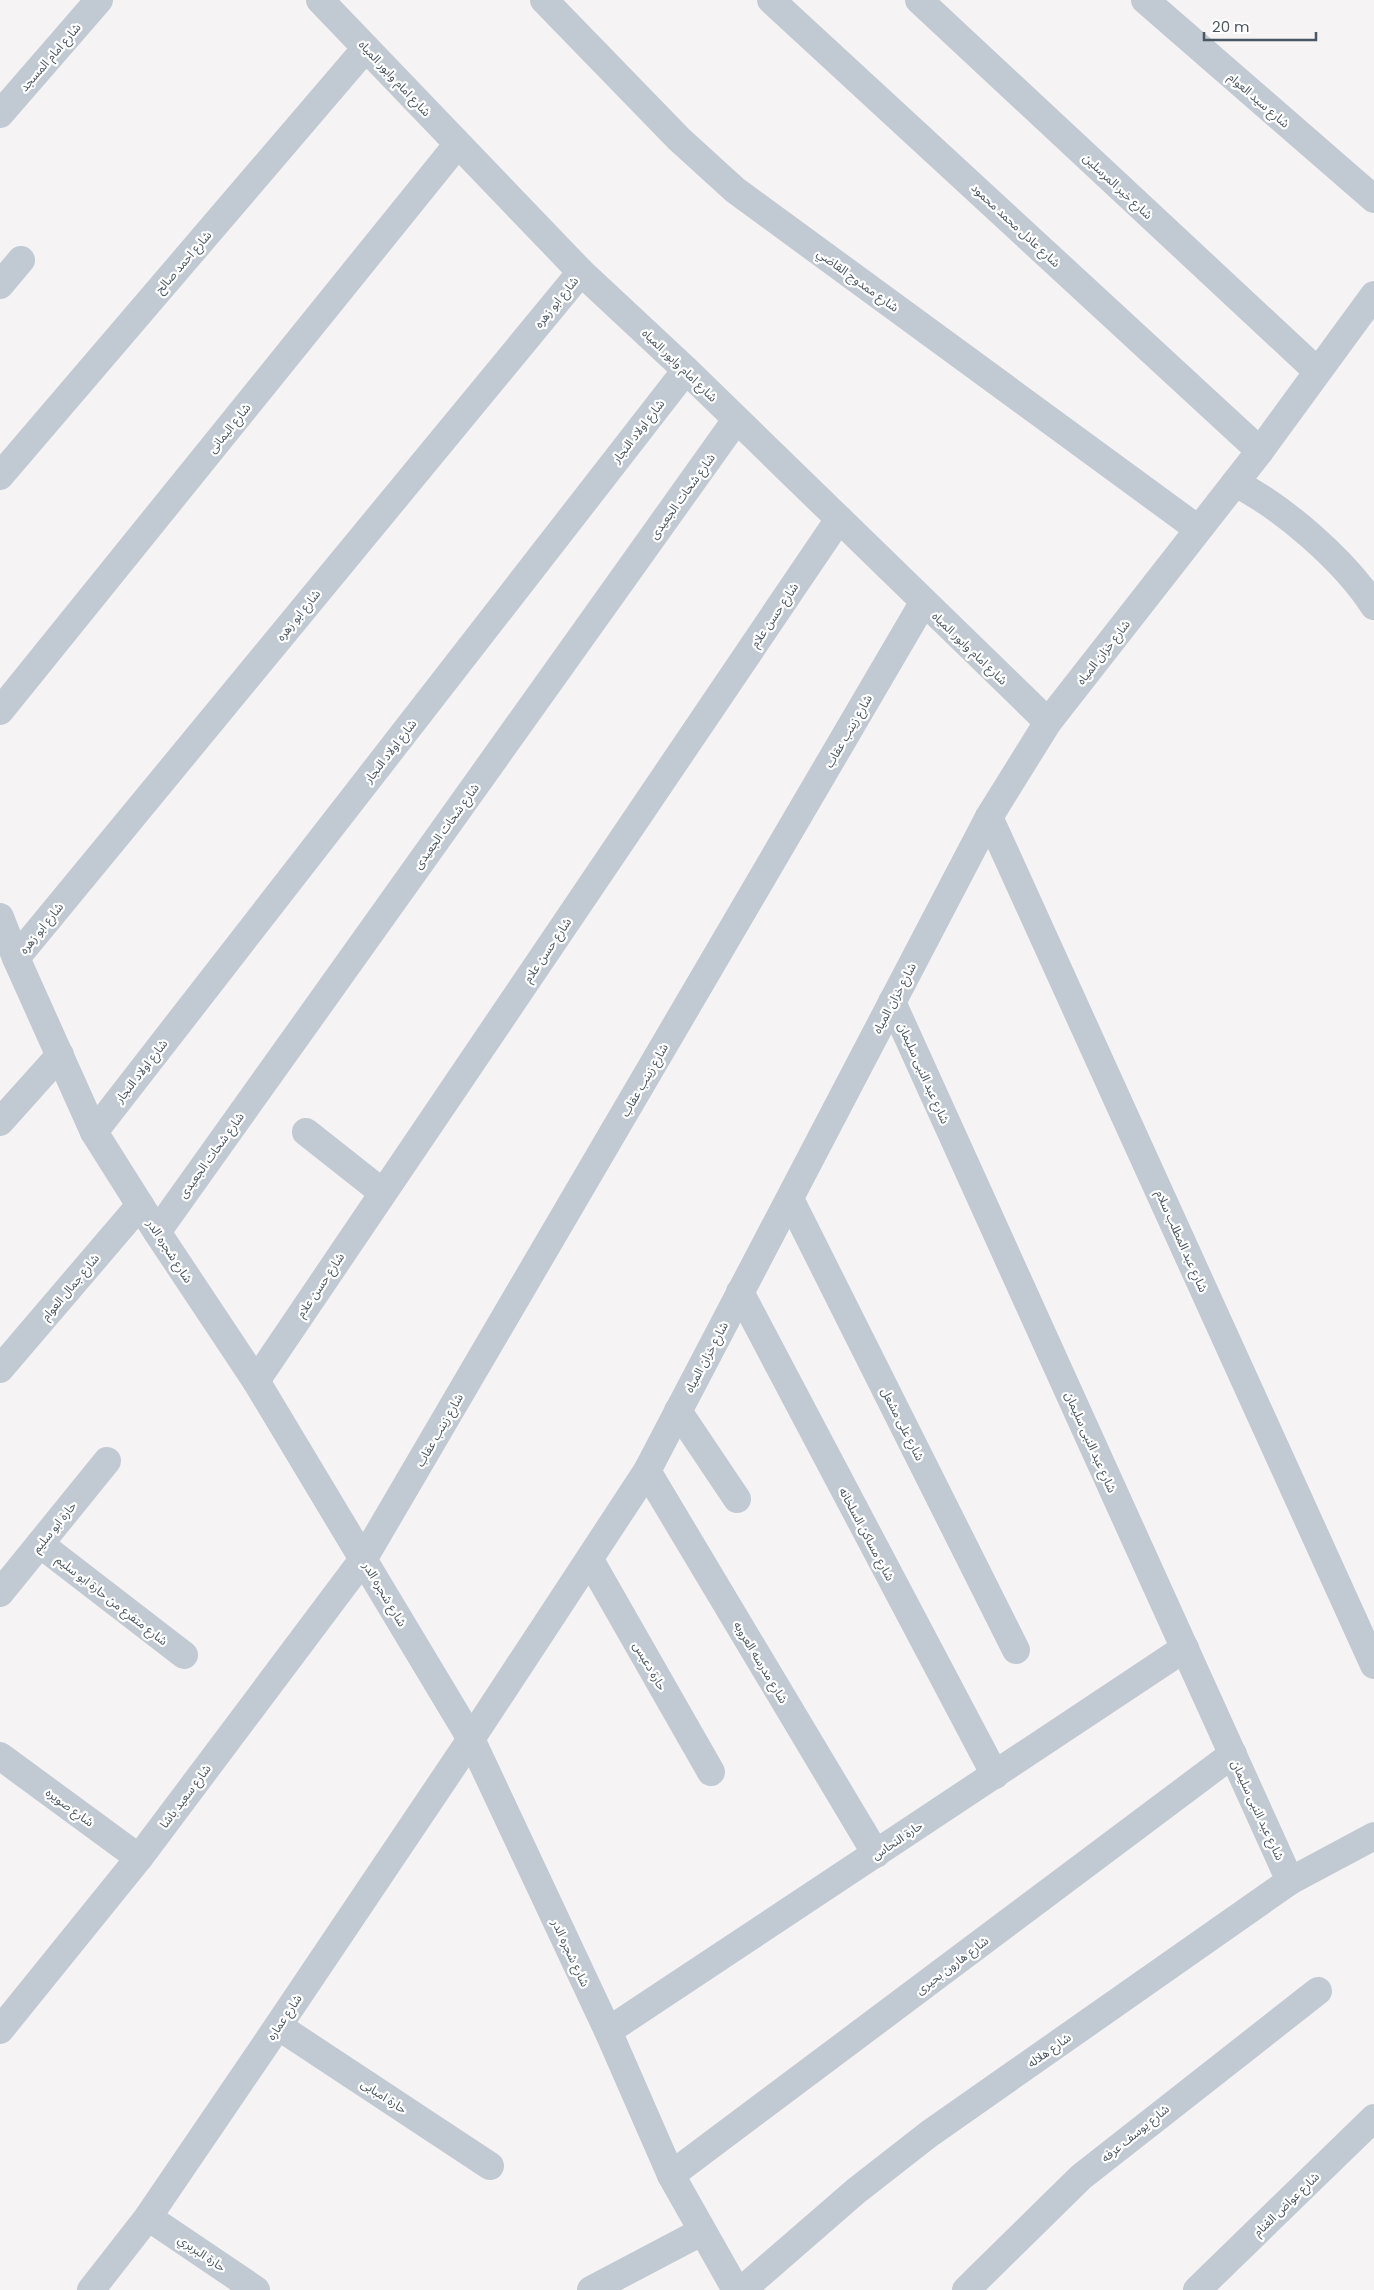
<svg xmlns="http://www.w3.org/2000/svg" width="1374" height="2290" font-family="Poppins,'Noto Sans Arabic',sans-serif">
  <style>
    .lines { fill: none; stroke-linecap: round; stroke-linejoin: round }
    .minor { stroke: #c1cad2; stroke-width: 28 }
    .labels { text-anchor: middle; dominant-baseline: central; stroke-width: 4.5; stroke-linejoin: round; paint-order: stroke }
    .street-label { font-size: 12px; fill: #4a5661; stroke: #fff }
  </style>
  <rect width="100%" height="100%" fill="#f5f3f3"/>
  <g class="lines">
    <g class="minor">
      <path d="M 320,0 L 581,272 L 686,370 L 1048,722"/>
      <path d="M 544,0 L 679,139 L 735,190 L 1198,529"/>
      <path d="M 771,0 L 1260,451"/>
      <path d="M 919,0 L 1317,371"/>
      <path d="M 1145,0 L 1374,199"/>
      <path d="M 0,114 L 99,0"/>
      <path d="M 0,285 L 21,260"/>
      <path d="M 0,476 L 366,48"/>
      <path d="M 1235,483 C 1283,507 1344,560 1374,606"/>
      <path d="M 0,711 L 457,145"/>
      <path d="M 989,817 L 1374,1665"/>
      <path d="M 0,917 L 16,958 L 94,1132 L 157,1232 L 256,1381 L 471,1739 L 608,2031 L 671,2175 L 736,2290"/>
      <path d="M 16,958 L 581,272"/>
      <path d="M 892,1002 L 1290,1881"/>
      <path d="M 0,1122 L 60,1055"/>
      <path d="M 94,1132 L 686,370"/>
      <path d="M 306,1132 L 382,1192"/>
      <path d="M 790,1199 L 1016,1650"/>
      <path d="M 157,1232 L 736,420"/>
      <path d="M 740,1292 L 995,1775"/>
      <path d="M 0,1369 L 140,1205"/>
      <path d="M 256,1381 L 839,519"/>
      <path d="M 678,1411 L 737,1499"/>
      <path d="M 647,1471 L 876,1854"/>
      <path d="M 40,1544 L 184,1655"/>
      <path d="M 590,1560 L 711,1772"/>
      <path d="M 0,1593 L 107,1461"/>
      <path d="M 0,1756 L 139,1858"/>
      <path d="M 278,2026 L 490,2166"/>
      <path d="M 0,2030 L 139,1858 L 364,1558 L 923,603"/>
      <path d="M 608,2031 L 1185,1648"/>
      <path d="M 671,2175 L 1233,1754"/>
      <path d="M 148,2217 L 256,2290"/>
      <path d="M 91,2290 L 148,2217 L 278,2026 L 471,1739 L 647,1471 L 989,817 L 1048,722 L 1260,451 L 1374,295"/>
      <path d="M 591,2290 L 701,2232"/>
      <path d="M 742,2290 L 856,2191 L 929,2134 L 1290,1881 L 1374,1836"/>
      <path d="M 966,2290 L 1081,2177 L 1318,1991"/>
      <path d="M 1197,2290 L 1374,2118"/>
    </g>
  </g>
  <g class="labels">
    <g class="street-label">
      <text transform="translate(50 57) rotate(-49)">شارع امام المسجد</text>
      <text transform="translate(395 78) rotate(47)">شارع امام وابور المياه</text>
      <text transform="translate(1259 100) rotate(41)">شارع سيد العوام</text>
      <text transform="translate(1118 186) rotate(43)">شارع خير المرسلين</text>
      <text transform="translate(1016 225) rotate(43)">شارع عادل محمد محمود</text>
      <text transform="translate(183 262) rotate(-49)">شارع احمد صالح</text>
      <text transform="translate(858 280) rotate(36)">شارع ممدوح القاضي</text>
      <text transform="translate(556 302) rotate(-51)">شارع ابو زهره</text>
      <text transform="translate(680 365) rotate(44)">شارع امام وابور المياه</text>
      <text transform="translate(229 428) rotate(-51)">شارع اليمانى</text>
      <text transform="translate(638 431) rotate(-52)">شارع اولاد النجار</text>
      <text transform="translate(682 496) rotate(-54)">شارع شحات الجعيدى</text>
      <text transform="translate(298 615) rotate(-51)">شارع ابو زهره</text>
      <text transform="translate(774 615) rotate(-56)">شارع حسن علام</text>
      <text transform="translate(970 648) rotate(44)">شارع امام وابور المياه</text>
      <text transform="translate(1103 652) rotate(-52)">شارع خزان المياه</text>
      <text transform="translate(848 731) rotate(-60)">شارع زينب عقاب</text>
      <text transform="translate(390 751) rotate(-52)">شارع اولاد النجار</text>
      <text transform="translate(446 826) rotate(-54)">شارع شحات الجعيدى</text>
      <text transform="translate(41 928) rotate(-51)">شارع ابو زهره</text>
      <text transform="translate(547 950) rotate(-56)">شارع حسن علام</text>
      <text transform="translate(894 998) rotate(-62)">شارع خزان المياه</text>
      <text transform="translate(141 1071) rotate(-52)">شارع اولاد النجار</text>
      <text transform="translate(924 1073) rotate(66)">شارع عبد النبى سليمان</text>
      <text transform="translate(644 1080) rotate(-60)">شارع زينب عقاب</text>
      <text transform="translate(211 1155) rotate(-54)">شارع شحات الجعيدى</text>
      <text transform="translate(1182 1241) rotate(66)">شارع عبد المطلب سلام</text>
      <text transform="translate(170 1251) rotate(57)">شارع شجره الدر</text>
      <text transform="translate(320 1285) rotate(-56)">شارع حسن علام</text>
      <text transform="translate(70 1287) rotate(-50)">شارع جمال العوام</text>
      <text transform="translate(706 1357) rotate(-62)">شارع خزان المياه</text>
      <text transform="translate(903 1424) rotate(63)">شارع على مشعل</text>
      <text transform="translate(439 1430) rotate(-60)">شارع زينب عقاب</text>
      <text transform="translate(1091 1442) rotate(66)">شارع عبد النبى سليمان</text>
      <text transform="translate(54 1527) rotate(-51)">حارة ابو سليم</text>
      <text transform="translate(867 1534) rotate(62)">شارع مساكن السلخانه</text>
      <text transform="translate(385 1594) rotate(59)">شارع شجره الدر</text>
      <text transform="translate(112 1600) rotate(38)">شارع متفرع من حارة ابو سليم</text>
      <text transform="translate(761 1662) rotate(59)">شارع مدرسه العروبه</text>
      <text transform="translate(650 1666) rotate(60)">حارة دعبس</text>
      <text transform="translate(185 1796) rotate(-53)">شارع سعيد باشا</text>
      <text transform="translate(70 1807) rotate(36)">شارع صويره</text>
      <text transform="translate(1258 1810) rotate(65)">شارع عبد النبى سليمان</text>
      <text transform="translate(897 1840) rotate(-34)">حارة النحاس</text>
      <text transform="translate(571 1953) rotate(65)">شارع شجره الدر</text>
      <text transform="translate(952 1965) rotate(-37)">شارع هارون بحيرى</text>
      <text transform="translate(284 2017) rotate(-56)">شارع عماره</text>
      <text transform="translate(1049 2050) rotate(-35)">شارع هلاله</text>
      <text transform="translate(384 2096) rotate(33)">حارة امبابى</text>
      <text transform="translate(1135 2133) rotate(-39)">شارع يوسف عرفه</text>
      <text transform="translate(1286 2204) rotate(-44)">شارع عواض الغنام</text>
      <text transform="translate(202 2253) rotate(34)">حارة البربري</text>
    </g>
  </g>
  <path d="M1204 32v8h112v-8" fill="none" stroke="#4a5661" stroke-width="2.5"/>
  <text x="1212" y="32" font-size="15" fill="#4a5661" stroke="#ffffff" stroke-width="4" paint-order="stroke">20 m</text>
</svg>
